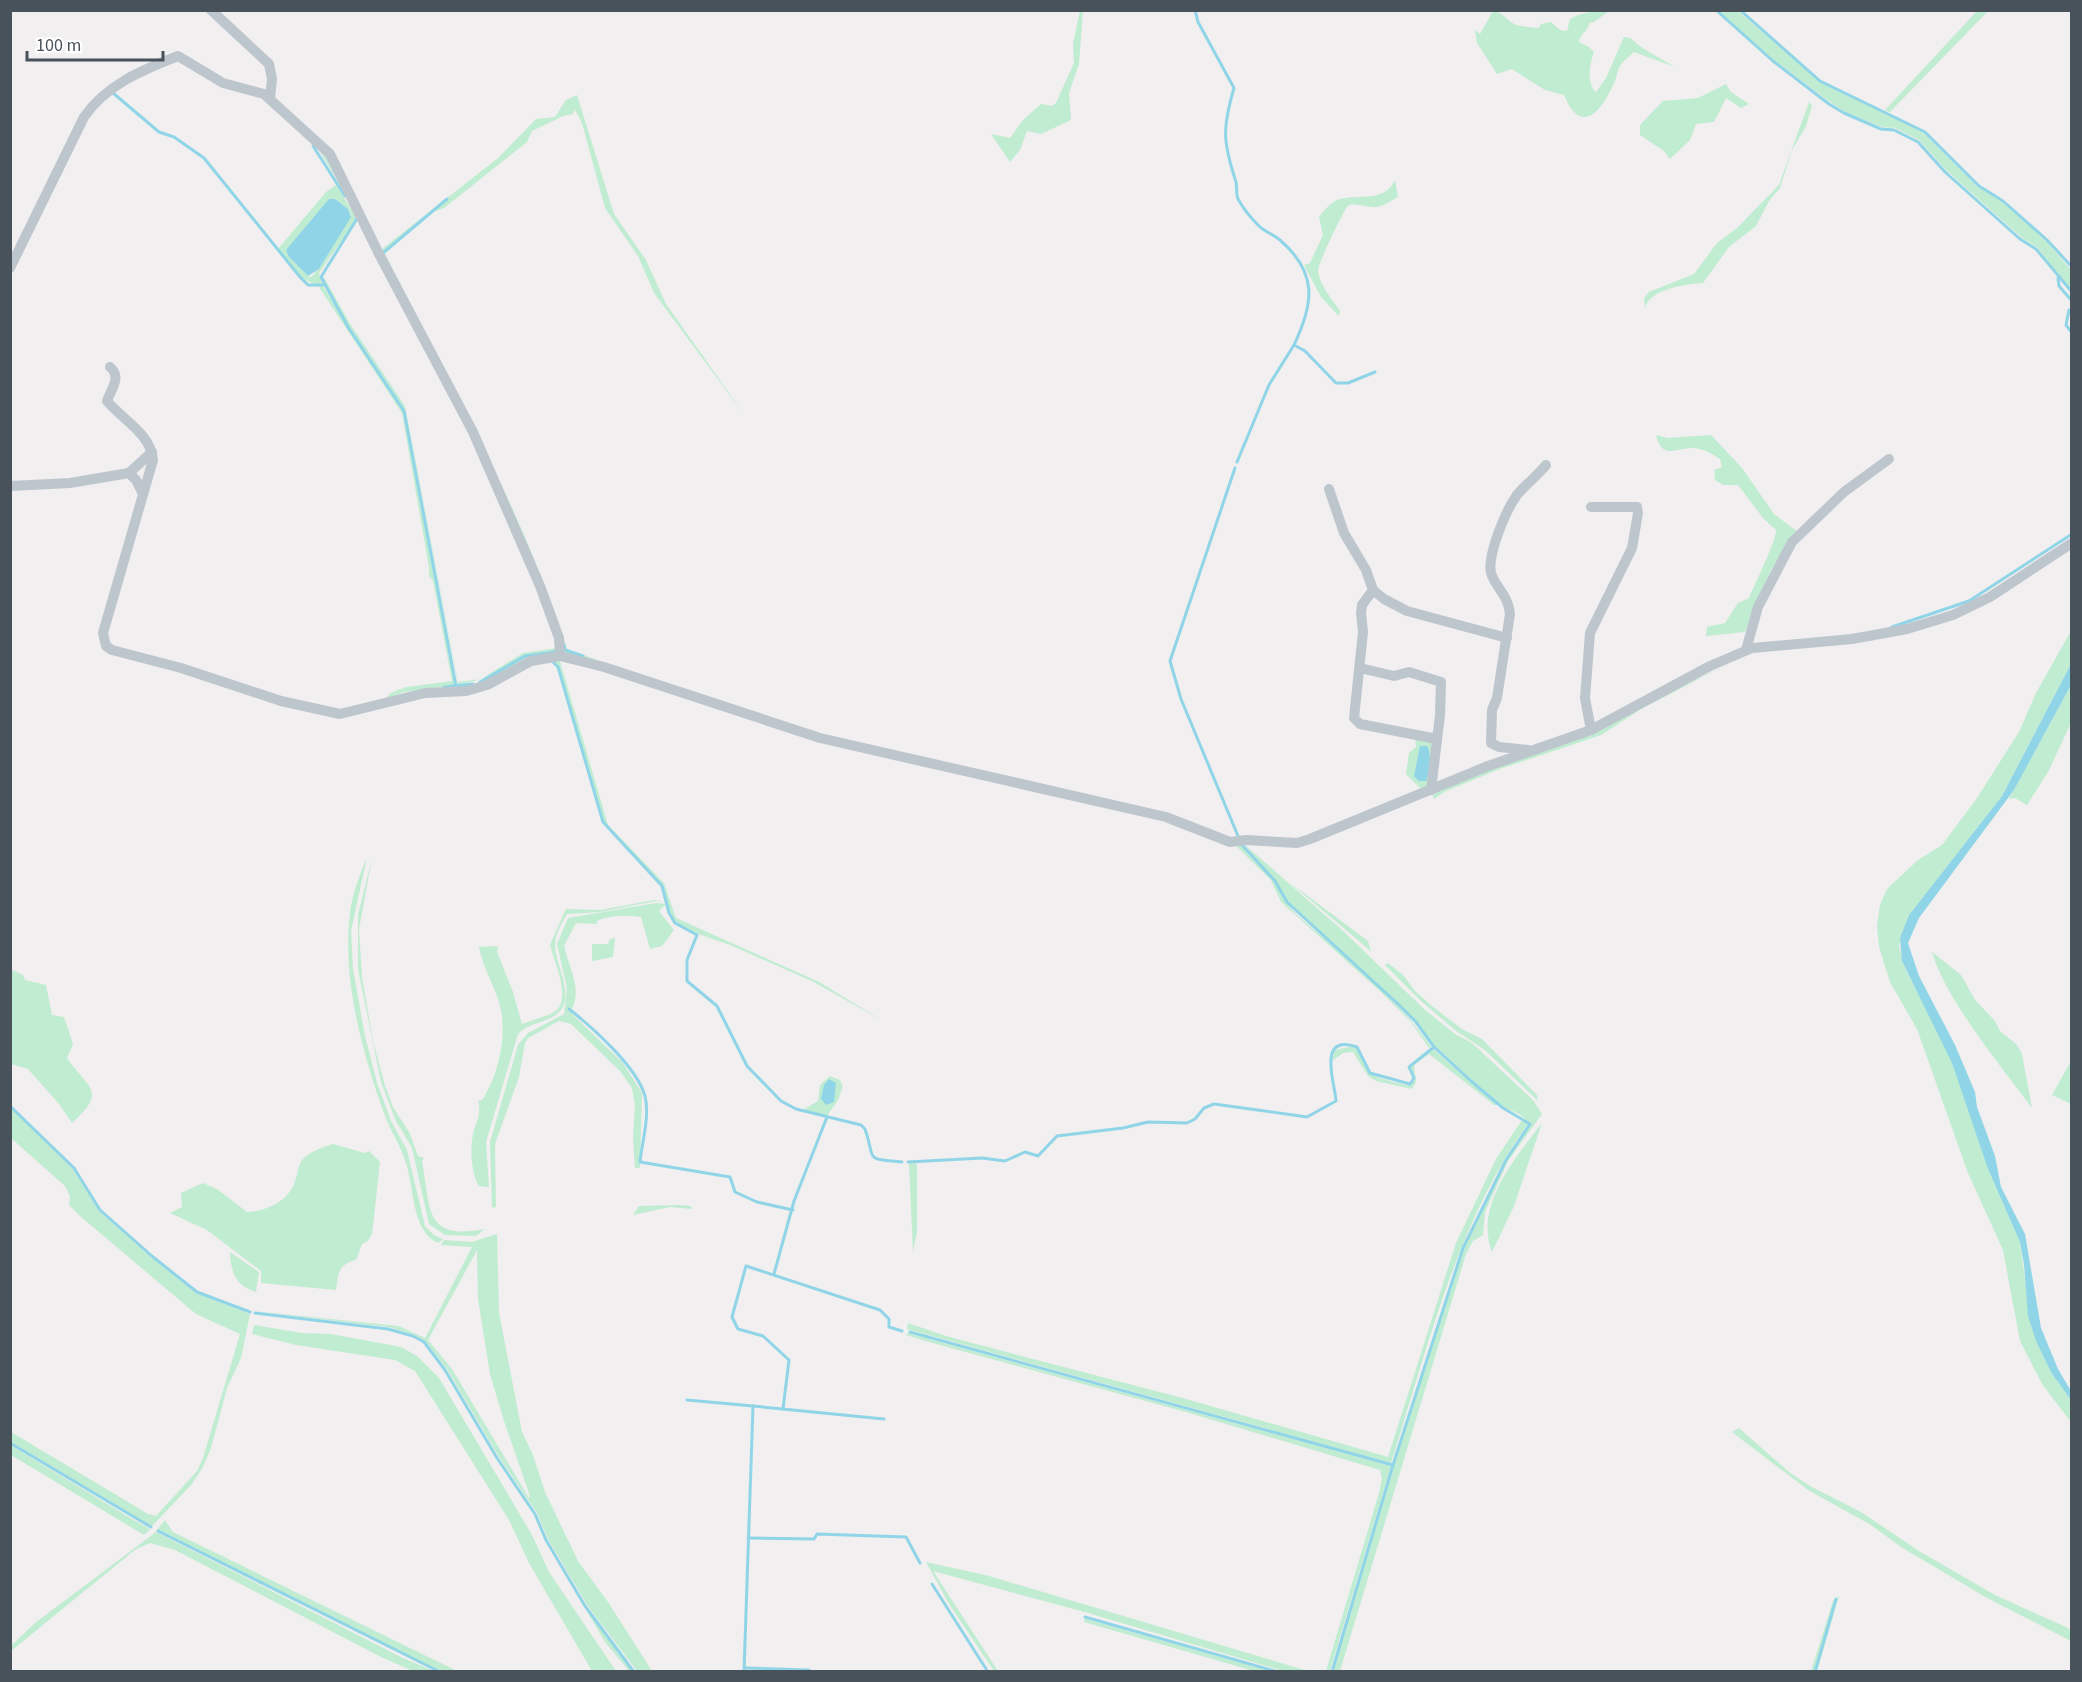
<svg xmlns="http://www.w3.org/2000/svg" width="2082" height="1682" font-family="'Source Sans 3',sans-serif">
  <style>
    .green { fill: #c0ecd1; fill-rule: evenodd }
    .water { fill: #90d5e7 }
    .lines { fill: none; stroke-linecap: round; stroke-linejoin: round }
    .stream { stroke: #90d5e7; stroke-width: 3 }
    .minor { stroke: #bec6cd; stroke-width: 10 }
  </style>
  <rect width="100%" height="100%" fill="#f1efef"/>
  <g class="green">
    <path d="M 1080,11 L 1083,11 L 1079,64 L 1069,93 L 1071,120 L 1041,134 L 1027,131 L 1020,150 L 1010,162 L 991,134 L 1010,138 L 1023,120 L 1041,104 L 1052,106 L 1056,103 L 1074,63 L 1073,44 Z"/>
    <path d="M 1493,11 C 1503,12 1505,19 1514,24 C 1521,27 1531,27 1539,28 L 1541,24 L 1551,22 L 1560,30 L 1567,31 L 1570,19 C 1580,13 1597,10 1609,11 L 1594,22 L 1589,23 C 1589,31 1579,34 1579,42 L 1589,47 L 1594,52 C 1590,63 1586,84 1596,92 L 1606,78 L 1624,37 L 1631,38 C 1636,46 1665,61 1675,67 L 1634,52 C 1630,56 1623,61 1620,66 C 1617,71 1617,78 1614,83 C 1602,111 1581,137 1564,95 L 1545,90 L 1512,69 L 1497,74 L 1477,43 L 1475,30 L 1480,34 Z"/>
    <path d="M 1718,11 L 1738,11 L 1820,82 L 1924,133 L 1978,187 L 2002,202 L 2046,241 L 2071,270 L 2071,290 L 2037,247 L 2021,237 L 1946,170 L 1919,140 L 1895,128 L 1882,127 L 1845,112 L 1830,102 L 1774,60 Z"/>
    <path d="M 1977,11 L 1988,11 L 1890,112 L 1885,110 Z"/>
    <path d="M 1726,84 L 1731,92 L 1749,104 L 1741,108 L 1726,98 L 1714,122 L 1696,124 L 1690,140 L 1670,159 L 1664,151 L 1640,135 L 1640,125 L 1663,101 L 1698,98 Z"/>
    <path d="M 577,95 L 614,214 L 646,260 L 666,304 L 746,417 L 654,293 L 638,256 L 605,208 L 582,123 L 575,110 L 573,114 L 563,116 L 532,131 L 527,142 L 444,208 L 433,212 L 384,252 C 449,382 523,510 567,649 L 644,677 L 563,656 L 541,586 L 382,249 L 498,158 L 536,119 L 555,117 L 566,100 Z"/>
    <path d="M 1809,102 L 1812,106 L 1806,126 L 1792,150 L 1780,188 L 1769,201 L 1756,226 L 1729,247 L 1703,283 C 1686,284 1648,289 1645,309 L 1644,298 L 1649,292 L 1694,274 L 1717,243 L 1737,228 L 1779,185 Z"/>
    <path d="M 275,105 L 330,159 L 471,431 L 539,586 L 558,638 L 559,649 L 556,655 L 528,660 L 487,685 L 476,688 L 425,692 L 353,712 L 355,707 L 385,699 L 391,693 L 406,687 L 452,681 L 433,581 L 429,576 L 429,567 L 402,413 L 319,287 L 323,286 L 403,411 L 454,681 L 455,685 L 404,692 L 391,697 L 480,683 L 526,656 L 554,652 L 557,641 L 536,582 L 484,462 L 448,390 L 353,206 L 319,150 Z"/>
    <path d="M 1395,180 L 1398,197 C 1392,200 1384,206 1377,207 C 1368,208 1358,203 1349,205 C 1345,206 1317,266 1318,271 C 1320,286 1332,299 1340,311 L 1339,316 L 1321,297 L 1304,265 L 1310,263 L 1323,235 L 1319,217 C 1323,211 1333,200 1340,199 C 1360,194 1384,203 1395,180 Z"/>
    <path d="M 336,185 L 357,218 L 319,273 L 322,284 C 302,286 288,263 278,249 L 326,192 ZM 335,199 L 348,209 L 351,216 L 319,269 L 311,277 L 308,276 L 289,257 L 287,250 Z"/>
    <path d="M 322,274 L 349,322 L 405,406 L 458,682 L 481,679 L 523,653 L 556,648 L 554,651 C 512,652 498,681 458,684 L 405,410 L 349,326 L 325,285 Z"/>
    <path d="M 1656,435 L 1668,438 L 1711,435 L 1742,468 L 1774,514 L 1798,532 L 1771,570 L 1745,632 L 1706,636 L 1707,627 L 1725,623 L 1738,603 L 1749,598 C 1754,586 1777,539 1776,530 L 1763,518 L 1738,485 L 1723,485 L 1715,480 L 1714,470 L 1722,467 L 1720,459 C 1712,454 1704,449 1694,448 C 1677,447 1662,461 1656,435 Z"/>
    <path d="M 2071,631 L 2071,664 L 2002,796 L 1909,915 L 1899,946 L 1905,968 L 1939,1032 L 1961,1084 L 1988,1169 L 2020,1242 L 2031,1326 L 2052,1374 L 2071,1400 L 2071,1422 L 2042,1384 L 2020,1341 L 2003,1250 L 1968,1173 L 1917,1029 L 1890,982 L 1879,947 L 1877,926 L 1880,905 L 1887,889 L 1918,860 L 1942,845 L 1977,798 L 2019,732 L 2036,693 Z"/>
    <path d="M 559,658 L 608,825 L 664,883 L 676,918 L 819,982 L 883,1021 L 814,982 L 730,945 L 690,931 L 676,922 L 670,913 L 662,886 L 604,822 L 559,667 L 553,661 Z"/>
    <path d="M 1732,662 L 1643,708 L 1601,735 L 1500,769 L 1446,791 L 1434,799 L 1432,793 L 1643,706 Z"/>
    <path d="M 2071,685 L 2071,723 L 2048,772 L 2027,805 L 2015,798 L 2009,799 Z"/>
    <path d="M 1415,738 L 1434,741 L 1429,787 L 1422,790 L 1406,774 L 1409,753 L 1416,747 Z"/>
    <path d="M 1243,843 L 1342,930 L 1424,1009 L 1455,1034 L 1472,1043 L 1533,1100 L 1542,1114 L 1508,1161 L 1485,1212 L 1483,1235 L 1473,1241 L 1466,1254 L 1340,1671 L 1333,1671 C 1361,1577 1389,1481 1418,1387 C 1446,1298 1474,1200 1531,1124 L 1519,1114 L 1504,1107 L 1472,1080 L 1435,1046 L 1417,1022 L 1400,1005 L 1287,901 L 1276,881 Z"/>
    <path d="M 1241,844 C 1248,857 1260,865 1270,877 C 1280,889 1284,901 1295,913 C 1342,955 1396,995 1431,1047 L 1429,1048 L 1411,1022 L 1382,993 L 1281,902 L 1271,880 L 1235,845 Z"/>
    <path d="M 367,857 L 351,931 L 353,969 L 365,1036 L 377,1083 L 391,1121 L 407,1150 L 425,1226 L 434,1235 L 443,1239 L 439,1243 C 412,1234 414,1187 406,1163 C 401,1145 390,1131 384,1113 C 362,1052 342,979 350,913 C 352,894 360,875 367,857 Z"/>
    <path d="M 372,858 L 359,929 L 362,977 L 373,1041 L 385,1086 L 393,1107 L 410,1134 L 418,1156 L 424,1158 L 422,1161 C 431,1208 423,1241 485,1229 L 476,1236 L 445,1235 L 429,1224 L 412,1148 L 395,1119 L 381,1082 L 358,969 L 358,915 Z"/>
    <path d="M 1289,882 L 1368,941 L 1371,952 L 1366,947 Z"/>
    <path d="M 654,900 L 666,902 L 656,901 L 600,912 L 567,914 C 562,922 555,935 555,944 C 554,963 576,995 559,1012 C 549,1023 529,1022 518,1034 L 486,1142 L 489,1187 L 479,1186 C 471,1173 470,1149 473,1134 C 476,1122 482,1113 478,1101 L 482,1100 C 499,1075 509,1030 498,999 C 492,982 482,964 479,947 L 498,946 L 497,952 L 513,992 L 522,1024 C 532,1020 545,1017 554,1012 C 573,1001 554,961 550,945 L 566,909 L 600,910 Z"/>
    <path d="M 656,903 L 666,904 L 659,911 L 674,930 L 662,946 L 650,949 L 641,917 C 627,915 609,915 597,921 L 597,924 L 576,923 L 564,946 C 569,968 582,988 572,1009 L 567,1009 L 623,1063 L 642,1093 L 640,1168 L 635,1168 L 633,1138 L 635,1105 L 632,1088 L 620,1071 L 571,1024 L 559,1021 L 528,1038 L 525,1043 L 519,1077 L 495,1144 L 496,1207 L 492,1208 L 490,1142 L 518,1045 L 528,1033 L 564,1014 L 567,988 L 557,944 L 568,918 Z"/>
    <path d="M 615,938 L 613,957 L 592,961 L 592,944 L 608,944 L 610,939 Z"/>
    <path d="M 1932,952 L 1961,975 L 1975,1000 L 1995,1021 L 2000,1031 L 2017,1045 L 2022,1054 L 2032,1108 C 2001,1066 1946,1000 1932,952 Z"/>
    <path d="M 1388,963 L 1403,975 L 1415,991 L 1433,1007 L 1462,1029 L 1482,1039 L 1537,1095 L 1538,1101 L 1485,1050 L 1456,1031 L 1421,1001 L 1385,965 Z"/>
    <path d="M 10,969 L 23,975 L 25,980 L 46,985 L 52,1015 L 64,1017 L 73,1044 L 67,1058 C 89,1090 108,1090 72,1123 L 59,1104 L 28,1069 L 11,1064 Z"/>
    <path d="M 1353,1046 L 1359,1049 C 1368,1079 1378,1078 1407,1085 L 1415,1080 L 1410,1067 L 1433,1049 L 1497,1105 L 1494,1105 L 1429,1054 L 1414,1065 L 1416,1082 L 1412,1089 L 1376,1081 L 1368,1076 L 1353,1052 L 1343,1053 L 1332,1061 L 1335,1050 Z"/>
    <path d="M 2071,1061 L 2071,1104 L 2052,1095 Z"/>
    <path d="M 830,1076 L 840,1080 L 843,1086 L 838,1100 L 827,1116 L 803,1110 L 818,1101 L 820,1085 Z"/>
    <path d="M 11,1108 L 73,1169 L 99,1211 L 152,1258 L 196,1293 L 250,1314 L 241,1358 L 227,1388 L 211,1448 L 203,1467 L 192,1484 L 152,1526 L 11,1442 L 11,1432 L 148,1514 L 156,1516 L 197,1471 L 203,1458 L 240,1334 L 196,1314 L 80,1216 L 69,1205 L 70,1196 L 65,1186 L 11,1138 Z"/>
    <path d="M 1522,1120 L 1528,1124 C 1457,1221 1427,1350 1391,1463 L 907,1329 L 908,1323 L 946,1336 L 1186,1399 L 1388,1457 L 1456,1243 L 1496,1159 Z"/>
    <path d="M 1542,1123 L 1514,1206 L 1492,1252 C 1474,1206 1515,1158 1542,1123 Z"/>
    <path d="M 333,1144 L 365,1153 L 369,1151 L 380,1162 L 372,1234 L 368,1241 L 362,1244 L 356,1260 C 338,1264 338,1274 336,1290 L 261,1283 L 261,1271 L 207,1230 L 170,1213 L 182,1207 L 181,1193 L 203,1183 L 217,1189 L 247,1212 C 267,1211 289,1201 295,1181 C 298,1174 298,1164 303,1159 C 311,1151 323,1147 333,1144 Z"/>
    <path d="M 914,1162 L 917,1165 L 917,1232 L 913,1252 L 909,1163 Z"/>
    <path d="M 679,1205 L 691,1206 L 692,1209 L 670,1207 L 633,1215 L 639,1206 Z"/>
    <path d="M 497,1234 L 499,1313 L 522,1432 L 533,1455 L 545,1492 L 578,1561 L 608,1602 L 652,1671 L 637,1671 L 587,1605 L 548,1539 L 537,1513 L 499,1457 L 447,1369 L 425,1341 L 413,1334 L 388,1327 L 254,1311 L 399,1326 L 425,1338 L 472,1247 L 441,1245 L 444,1240 L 472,1242 ZM 477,1250 L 478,1299 L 490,1374 L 504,1421 L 530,1496 L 529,1498 L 452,1369 L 428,1340 Z"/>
    <path d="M 230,1252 L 259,1272 L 256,1292 C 235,1286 231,1272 230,1252 Z"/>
    <path d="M 254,1325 L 302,1333 L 331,1334 L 401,1347 L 417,1356 L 439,1378 L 532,1535 L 549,1572 L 616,1671 L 592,1671 L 529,1563 L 509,1520 L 415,1371 L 395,1360 L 296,1345 L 252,1334 Z"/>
    <path d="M 907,1333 L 1391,1466 L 1330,1671 L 1326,1671 L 1379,1493 L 1382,1478 L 1380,1470 L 1186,1412 L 929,1342 L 906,1335 Z"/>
    <path d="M 1739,1428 L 1789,1472 L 1810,1486 L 1861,1512 L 1919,1551 L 1995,1595 L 2068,1628 L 2071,1631 L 2071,1641 L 1987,1598 L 1901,1547 L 1871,1525 L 1808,1490 L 1732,1432 Z"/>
    <path d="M 10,1445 L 132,1519 L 150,1529 L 144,1535 L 11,1455 Z"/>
    <path d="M 165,1520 L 173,1532 L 457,1671 L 442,1671 L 404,1655 L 157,1530 Z"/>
    <path d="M 156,1532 L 403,1658 L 434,1671 L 413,1671 L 383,1658 L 175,1550 L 150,1543 L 136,1549 L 11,1651 L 11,1646 L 35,1623 Z"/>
    <path d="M 926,1562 L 989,1576 L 1308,1671 L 1283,1671 L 1081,1611 L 933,1571 L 998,1671 L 994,1671 L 949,1604 Z"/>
    <path d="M 1839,1596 L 1817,1671 L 1811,1671 L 1833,1601 Z"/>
    <path d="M 585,1608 L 633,1671 L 629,1671 L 605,1642 Z"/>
    <path d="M 1085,1619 L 1246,1664 L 1270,1671 L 1254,1671 L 1084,1622 Z"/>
  </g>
  <g class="water">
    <path d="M 329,199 L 335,199 L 348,209 L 351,217 L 319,269 L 308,276 L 289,257 L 286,250 Z"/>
    <path d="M 2071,664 L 2071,685 L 2014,790 L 1919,918 L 1908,943 L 1919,976 L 1955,1045 L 1975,1092 L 1977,1107 L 1995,1156 L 2001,1187 L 2025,1234 L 2041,1328 L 2058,1369 L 2071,1391 L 2071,1400 L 2052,1374 L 2036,1341 L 2028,1316 L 2024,1265 L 2020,1242 L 1988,1169 L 1952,1063 L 1902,961 L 1900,938 L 1909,915 L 2002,796 Z"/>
    <path d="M 1420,746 L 1427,746 C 1432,755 1430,772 1426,781 L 1419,781 L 1414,776 Z"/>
    <path d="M 829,1079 L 836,1083 L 834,1102 L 826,1105 L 821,1099 L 824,1085 Z"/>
  </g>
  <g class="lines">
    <g class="stream">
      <path d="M 1195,10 L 1198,22 L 1234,88 C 1222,129 1223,142 1236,182 C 1237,187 1236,195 1238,199 C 1243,208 1251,218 1258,225 C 1263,231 1273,234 1280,240 C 1318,273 1314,303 1294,345"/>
      <path d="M 1716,10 L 1773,61 L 1829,104 L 1844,113 L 1881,129 L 1894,130 L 1918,142 L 1945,172 L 2020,239 L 2036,249 L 2072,292"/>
      <path d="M 1740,10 L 1820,81 L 1925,132 L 1979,186 L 2003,201 L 2047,240 L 2072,267"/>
      <path d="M 113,93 L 159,132 L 174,137 L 204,158 L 300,277 L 308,285 L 323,285"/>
      <path d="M 313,146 L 345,196"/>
      <path d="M 358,217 L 321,277 L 348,327 L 404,411 L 456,686"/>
      <path d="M 383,253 L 447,199"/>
      <path d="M 2058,278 L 2059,286 L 2072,301"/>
      <path d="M 2069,310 L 2066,325 L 2072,333"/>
      <path d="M 1237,462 L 1269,385 L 1294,345 L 1305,351 L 1336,383 L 1348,383 L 1375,372"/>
      <path d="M 1235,468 L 1170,661 L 1181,699 L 1238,836"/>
      <path d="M 1892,627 L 1969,601 L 2072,534"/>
      <path d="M 564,645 L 565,650 L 583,656"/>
      <path d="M 552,661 L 558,667 L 603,822 L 662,886 L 669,913 L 675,923 L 697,935 L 687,960 L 687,981 L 717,1006 L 747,1066 L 781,1101 L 796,1109 L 861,1125 L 865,1129 C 876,1160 863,1159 902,1162"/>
      <path d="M 480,682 L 525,656 L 554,652 L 557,649"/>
      <path d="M 444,687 L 473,684"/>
      <path d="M 1242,845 L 1275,881 L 1287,902 L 1399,1005 L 1416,1022 L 1434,1047 L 1471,1081 L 1503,1108 L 1530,1124 L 1506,1160 L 1463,1248 L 1393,1465 L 1332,1672"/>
      <path d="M 569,1009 C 592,1027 637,1067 645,1096 C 650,1116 642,1142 640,1162 L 730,1177 L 735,1192 L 757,1202 L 793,1210"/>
      <path d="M 10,1106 L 74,1168 L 100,1210 L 153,1257 L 197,1292 L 250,1312"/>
      <path d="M 908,1162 L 982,1158 L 1005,1161 L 1025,1152 L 1038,1156 L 1057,1136 L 1123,1128 L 1148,1122 L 1187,1123 L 1195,1119 L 1204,1108 L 1214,1104 L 1307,1117 L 1336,1101 C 1335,1083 1316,1033 1357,1047 L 1370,1073 L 1410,1084 L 1414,1078 L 1409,1067 L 1434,1047"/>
      <path d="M 774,1274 L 794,1201 L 827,1117"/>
      <path d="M 255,1313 L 388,1329 L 413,1336 L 424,1342 L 445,1370 L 497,1458 L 535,1514 L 546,1540 L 585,1606 L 634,1672"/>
      <path d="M 910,1332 L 1393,1465"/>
      <path d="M 687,1400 L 753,1406"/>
      <path d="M 783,1409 L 789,1360 L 763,1336 L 738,1329 L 732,1317 L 746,1266 L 880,1310 L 889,1319 L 889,1327 L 902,1331"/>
      <path d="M 10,1443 L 151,1527"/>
      <path d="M 158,1531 L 440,1672"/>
      <path d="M 748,1538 L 814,1539 L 817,1534 L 906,1537 L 920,1563"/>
      <path d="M 932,1584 L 988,1672"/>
      <path d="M 1085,1617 L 1278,1672"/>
      <path d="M 745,1668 L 809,1670"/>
      <path d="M 744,1672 L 753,1406 L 884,1419"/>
      <path d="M 1815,1672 L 1836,1599"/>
    </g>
    <g class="minor">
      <path d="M 211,10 L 269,64 L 272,79 L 270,98"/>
      <path d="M 10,268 L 84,117 C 106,85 142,70 178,56 L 223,83 L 264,94 L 330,154 L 380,256 L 473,432 L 540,586 L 559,638 L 560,656"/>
      <path d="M 110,367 C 122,377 111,389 107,401 C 123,420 151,434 153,460 L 103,633 L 106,646 L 112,650 L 181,668 L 281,701 L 340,714 L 425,693 L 466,691 L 487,685 L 531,661 L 560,656 L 604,667 L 820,738 L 1166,817 L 1230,842 L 1246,840 L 1297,843 L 1310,839 L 1488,766 L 1591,730 L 1710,666 L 1752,648 L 1852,639 L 1907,629 L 1953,615 L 1990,597 L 2072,543"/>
      <path d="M 129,473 L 136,480 L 143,494"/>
      <path d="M 10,486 L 70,483 L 129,473 L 152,452"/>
      <path d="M 1329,489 L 1344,533 L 1366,570 L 1373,590 L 1384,599 L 1407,611 L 1507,638"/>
      <path d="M 1373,590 L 1362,605 L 1361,613 L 1363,632 L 1354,718 L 1360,724 L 1437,739"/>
      <path d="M 1746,650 L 1758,607 L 1792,542 L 1844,492 L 1889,459"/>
      <path d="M 1360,668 L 1394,676 L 1409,672 L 1441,682 L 1440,715 L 1431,790"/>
      <path d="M 1591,730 L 1585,698 L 1590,633 L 1632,548 L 1638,513 L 1637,507 L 1591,507"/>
      <path d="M 1528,750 L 1499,747 L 1491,743 L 1492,710 L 1497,698 L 1510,614 C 1508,594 1495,587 1491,573 C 1487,555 1506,510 1517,495 C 1526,484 1537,476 1546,465"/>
    </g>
  </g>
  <rect width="2082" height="1682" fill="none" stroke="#48525b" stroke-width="24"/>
  <path d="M27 51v9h136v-9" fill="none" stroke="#48525b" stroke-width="3"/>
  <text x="36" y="51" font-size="18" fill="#48525b" stroke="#ffffff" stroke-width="4.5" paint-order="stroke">100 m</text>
</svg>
